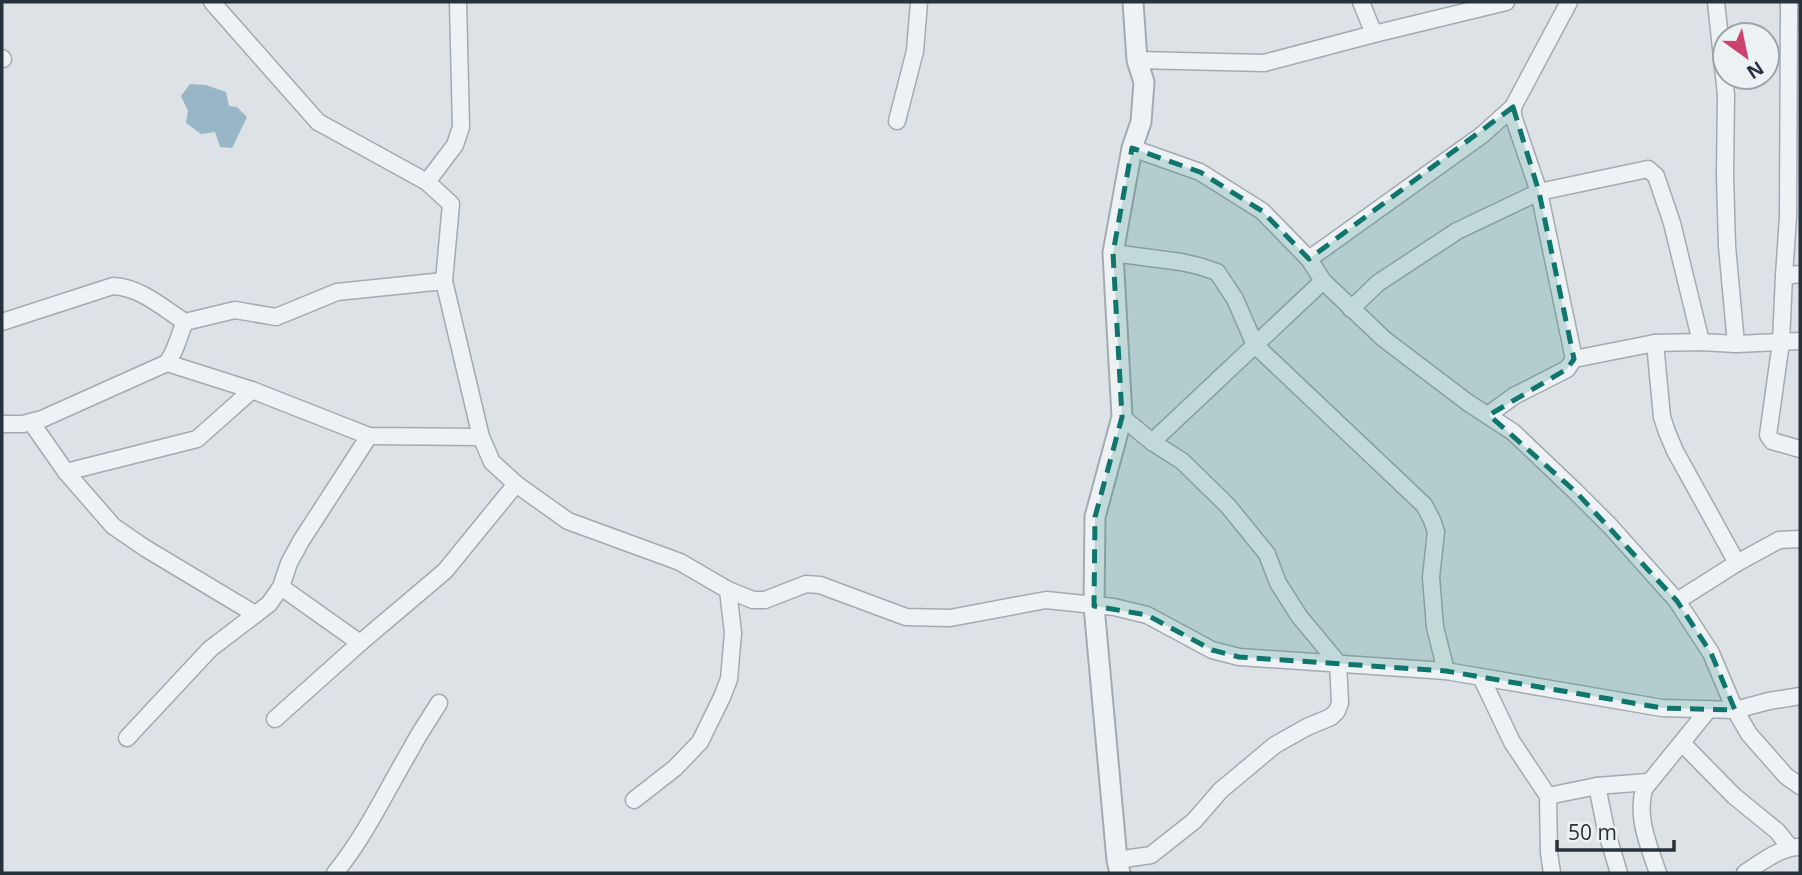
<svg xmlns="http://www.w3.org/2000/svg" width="1802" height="875" font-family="'Open Sans',sans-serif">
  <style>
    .water { fill: #98b6c6 }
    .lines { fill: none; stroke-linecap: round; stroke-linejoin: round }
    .minor-casing { stroke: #a3aab0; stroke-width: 19 }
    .tertiary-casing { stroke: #a3aab0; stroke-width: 23 }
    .minor { stroke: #eff2f5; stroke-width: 16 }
    .tertiary { stroke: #eff2f5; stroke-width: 19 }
    .marked { fill: #0f766e; fill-opacity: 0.2; stroke: #0f766e; stroke-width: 5; stroke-dasharray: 14 9; stroke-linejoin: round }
  </style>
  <rect width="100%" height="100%" fill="#dde2e6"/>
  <path class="water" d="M 190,84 L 206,85 L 226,92 L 229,106 L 237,107 L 247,117 L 232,148 L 220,147 L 215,132 L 201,134 L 186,123 L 188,111 L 181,96 Z"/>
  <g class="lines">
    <defs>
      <g id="minor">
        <path d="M 212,2 L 318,122 L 427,182 L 451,204 L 444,281 L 481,437 L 492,462 L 516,484 L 568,521 L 680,562 L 728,590 L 753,600 L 765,600 L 806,584 L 820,585 L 906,617 L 950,618 L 1046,600 L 1114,607 L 1147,615 L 1212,650 L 1239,657 L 1446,671 L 1662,708 L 1735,710 L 1769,701 L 1800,696"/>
        <path d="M 1361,2 L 1374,34"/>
        <path d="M 1716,2 L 1726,95 L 1725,175 L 1727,246 L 1736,344 L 1800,341"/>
        <path d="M 1789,2 L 1788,217 L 1784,276 L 1800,274"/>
        <path d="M 2,58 L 3,59"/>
        <path d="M 1137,60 L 1264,63 L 1374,34 L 1506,2"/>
        <path d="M 1513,107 L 1513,116 L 1539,192 L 1574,359 L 1655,343 L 1701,342 L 1736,344"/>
        <path d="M 897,121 L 915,51 L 919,2"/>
        <path d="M 1132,148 L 1200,172 L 1262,211 L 1309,259 L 1323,281 L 1384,339 L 1467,402 L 1513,432 L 1576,492 L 1610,526 L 1677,601 L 1711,653 L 1735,710 L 1749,734 L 1786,776 L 1800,786"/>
        <path d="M 427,182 L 455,145 L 461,127 L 458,2"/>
        <path d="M 1113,253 L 1181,262 L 1199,266 L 1217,272 L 1235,299 L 1255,345 L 1424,505 L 1432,520 L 1436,532 L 1431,577 L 1435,627 L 1446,671"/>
        <path d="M 1309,259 L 1482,135 L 1513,107 L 1569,2"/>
        <path d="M 1784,276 L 1781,342 L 1768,435 L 1772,441 L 1800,449"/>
        <path d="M 1351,309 L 1378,283 L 1457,231 L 1539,192 L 1648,169 L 1656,176 L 1672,223 L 1701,342"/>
        <path d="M 2,322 L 113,286 C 140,287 163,308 185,322"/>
        <path d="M 1655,343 L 1662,417 L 1667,432 L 1675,451 L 1737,563 L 1677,601"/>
        <path d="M 167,363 L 252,390 L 369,436 L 481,437"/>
        <path d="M 1488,415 L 1514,396 L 1567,369 L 1574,359"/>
        <path d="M 31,422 L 66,472 L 113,526 L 145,548 L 255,614"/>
        <path d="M 2,424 L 23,424 L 42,419 L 167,363 C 177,349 178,337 185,322 L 235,310 L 276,317 L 337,292 L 444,281"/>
        <path d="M 1152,442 L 1323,281"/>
        <path d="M 66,472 L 197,439 L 252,390"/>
        <path d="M 1737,563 L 1779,540 L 1800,539"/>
        <path d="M 281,587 L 360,643"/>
        <path d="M 1481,677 L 1512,742 L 1548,796 L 1549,853 L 1552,873"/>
        <path d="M 275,719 L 360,643 L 445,571 L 516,484"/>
        <path d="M 127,738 L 210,649 L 269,604 L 281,587 L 289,563 L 301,541 L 369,436"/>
        <path d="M 1682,743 L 1734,796 L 1777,831 L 1790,847"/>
        <path d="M 1597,786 L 1606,830 L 1619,873"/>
        <path d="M 1548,796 L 1597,786 L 1648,782"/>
        <path d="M 634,800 L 675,768 L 700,742 L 722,697 L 729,679 L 733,633 L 728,590"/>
        <path d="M 1117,860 L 1151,855 L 1194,821 L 1221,790 L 1275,745 L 1307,727 L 1331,717 L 1337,711 L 1340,703 L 1338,663 L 1299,616 L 1278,583 L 1267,554 L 1228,506 L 1182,461 L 1152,442 L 1122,417"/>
        <path d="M 335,873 C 366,835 386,791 411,749 C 419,733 430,718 439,703"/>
        <path d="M 1658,873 C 1649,846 1636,818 1644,789 L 1709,709"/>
        <path d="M 1745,873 C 1760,863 1779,848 1798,847"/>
      </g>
      <path id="tertiary" d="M 1120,873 L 1117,860 L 1094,606 L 1095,517 L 1122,417 L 1113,253 L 1132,148 L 1141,122 L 1144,82 L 1137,60 L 1133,2"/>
    </defs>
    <use href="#minor" class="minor-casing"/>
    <use href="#tertiary" class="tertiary-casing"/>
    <use href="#minor" class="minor"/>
    <use href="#tertiary" class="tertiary"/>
  </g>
  <path class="marked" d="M 1513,107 L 1539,192 L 1574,359 L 1567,369 L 1489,415 L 1576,492 L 1677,601 L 1711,653 L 1735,710 L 1662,708 L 1446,671 L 1239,657 L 1212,650 L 1147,615 L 1094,606 L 1095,517 L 1122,417 L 1113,253 L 1132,148 L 1200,172 L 1262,211 L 1309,259 Z"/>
  <rect width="1802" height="875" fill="none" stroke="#27323c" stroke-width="7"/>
  <g transform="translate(1746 56) rotate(147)"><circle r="33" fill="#ecf1f4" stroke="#9da5aa" stroke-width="2"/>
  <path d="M0-5L12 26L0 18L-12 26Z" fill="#cb426e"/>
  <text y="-10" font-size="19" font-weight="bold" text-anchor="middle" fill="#27323c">N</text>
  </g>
  <path d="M1557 840v10h117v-10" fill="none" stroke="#27323c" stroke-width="3.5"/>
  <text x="1568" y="840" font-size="21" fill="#27323c" stroke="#ecf1f4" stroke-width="5" paint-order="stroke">50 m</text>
</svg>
